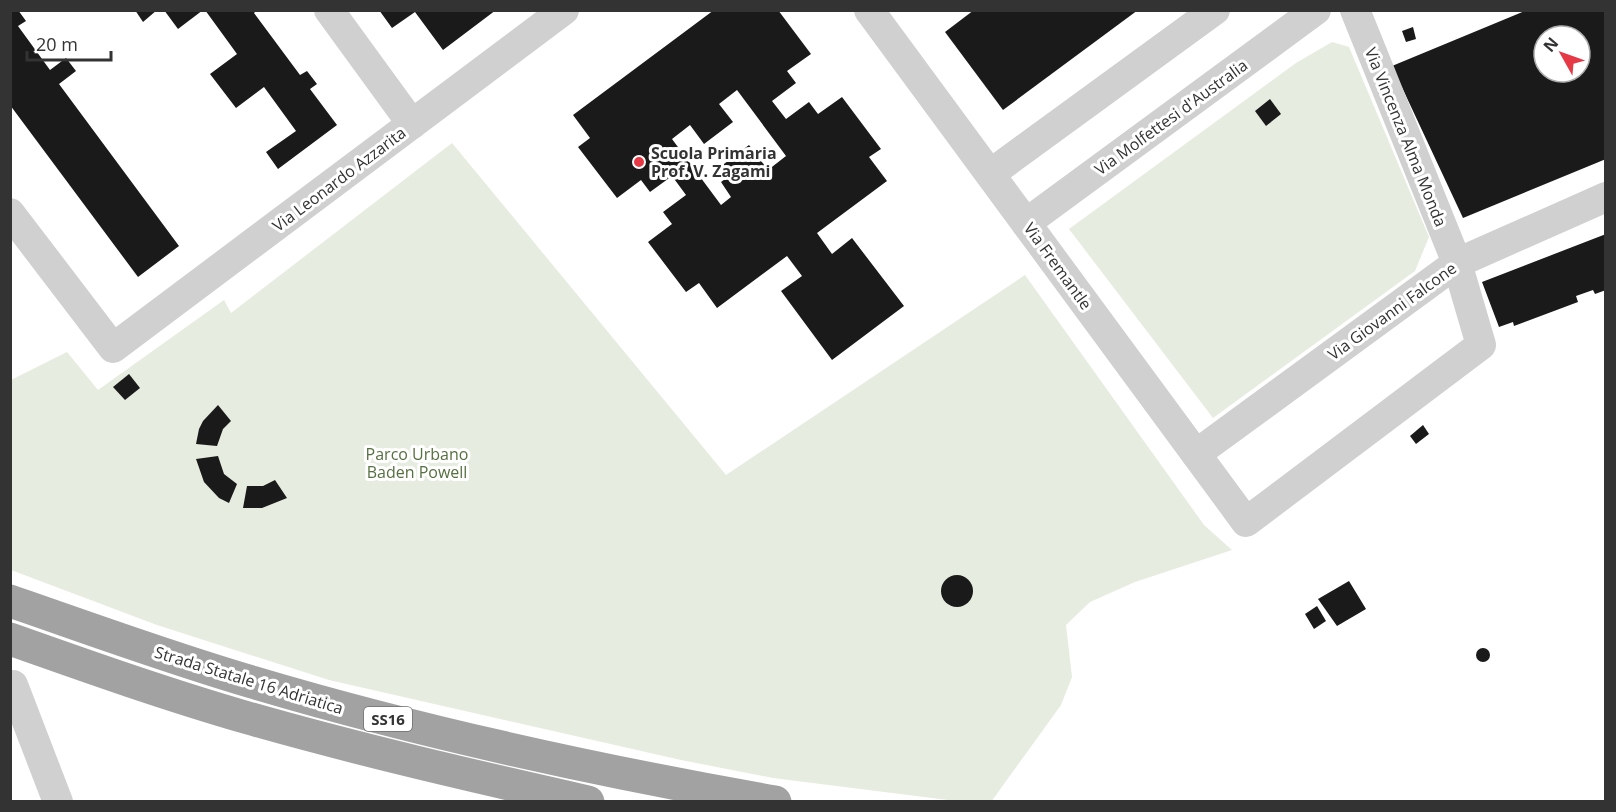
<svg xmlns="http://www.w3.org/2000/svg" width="1616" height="812" font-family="'Open Sans',sans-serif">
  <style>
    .green { fill: #e6ecdf }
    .building { fill: #1a1a1a; fill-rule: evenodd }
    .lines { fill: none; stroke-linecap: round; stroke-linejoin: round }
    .minor { stroke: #d0d0d0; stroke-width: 30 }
    .trunk { stroke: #a2a2a2; stroke-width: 33 }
    .poi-dot { fill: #e63946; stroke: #fff; stroke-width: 2 }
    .labels { text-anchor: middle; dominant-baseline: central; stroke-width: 6; stroke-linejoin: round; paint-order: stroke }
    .shield { fill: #fff; stroke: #707070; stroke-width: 1.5 }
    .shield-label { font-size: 15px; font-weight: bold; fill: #333 }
    .street-label { font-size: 16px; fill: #333; stroke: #fff }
    .poi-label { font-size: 16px; font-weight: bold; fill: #333; stroke: #fff; text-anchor: start }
    .park-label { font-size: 16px; fill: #56703f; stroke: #fff }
  </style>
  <rect width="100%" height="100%" fill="#fff"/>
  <g class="green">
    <path d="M 1332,42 L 1349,47 L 1429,237 L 1415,271 L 1213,418 L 1069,229 L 1296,63 Z"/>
    <path d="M 452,143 L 726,475 L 1025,275 L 1204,525 L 1232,550 L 1135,582 L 1090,602 L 1066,625 L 1072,677 L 1061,705 L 991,802 L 956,801 L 773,778 L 681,760 L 329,680 L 157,625 L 11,570 L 11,380 L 67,352 L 98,390 L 224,300 L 231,313 Z"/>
  </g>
  <g class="building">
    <path d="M 10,10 L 18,10 L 26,21 L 18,26 L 50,70 L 66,58 L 76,71 L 59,84 L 179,246 L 138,277 L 10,105 Z"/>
    <path d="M 135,10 L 157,10 L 143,22 Z"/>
    <path d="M 164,10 L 203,10 L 178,29 Z"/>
    <path d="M 205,10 L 257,10 L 254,13 L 300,75 L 307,71 L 317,84 L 310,89 L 337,125 L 278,169 L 266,152 L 296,131 L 264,87 L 236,108 L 210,74 L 237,54 Z"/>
    <path d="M 379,10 L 496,10 L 443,50 L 415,12 L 392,28 Z"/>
    <path d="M 714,10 L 778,10 L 811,54 L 787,71 L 796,83 L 772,101 L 786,119 L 809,102 L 818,114 L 842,97 L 881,149 L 869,157 L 887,181 L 817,233 L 832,254 L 852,238 L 904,306 L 832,360 L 781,291 L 802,276 L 787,256 L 717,308 L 699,283 L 686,292 L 648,242 L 672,224 L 663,212 L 686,195 L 672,176 L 650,192 L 641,180 L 617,198 L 578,147 L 590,138 L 573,115 ZM 737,90 L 786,156 L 768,170 L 749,145 L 720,167 L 728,177 L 721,182 L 731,197 L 721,205 L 672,139 L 690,125 L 704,144 L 733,122 L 719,104 Z"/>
    <path d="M 974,10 L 1138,10 L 1003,110 L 945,32 Z"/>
    <path d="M 1527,10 L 1606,10 L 1606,159 L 1463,218 L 1392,66 ZM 1544,36 L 1580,36 L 1580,72 L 1544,72 Z"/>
    <path d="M 1413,27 L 1416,39 L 1406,42 L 1402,31 Z"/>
    <path d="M 1270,99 L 1281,114 L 1266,126 L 1255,111 Z"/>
    <path d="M 1606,234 L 1606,290 L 1595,294 L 1593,290 L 1576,296 L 1578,302 L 1514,326 L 1513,322 L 1499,327 L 1482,282 Z"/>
    <path d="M 129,374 L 140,388 L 125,400 L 113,387 Z"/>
    <path d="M 218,405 L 231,421 L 223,429 L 217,446 L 196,444 L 199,429 L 203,421 Z"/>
    <path d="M 1423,425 L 1429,434 L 1416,444 L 1410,436 Z"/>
    <path d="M 218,456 L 224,474 L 237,484 L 229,503 L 219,498 L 204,482 L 196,459 Z"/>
    <path d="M 275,480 L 287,498 L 262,508 L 243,508 L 247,486 L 263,486 Z"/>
    <circle cx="957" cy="591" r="16"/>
    <path d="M 1349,581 L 1366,609 L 1337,626 L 1318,599 Z"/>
    <path d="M 1317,606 L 1326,621 L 1314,629 L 1305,614 Z"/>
    <circle cx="1483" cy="655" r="7"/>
  </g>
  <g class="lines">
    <g class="minor">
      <path d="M 329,10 L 412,124"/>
      <path d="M 869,10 L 1246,522 L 1481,345 L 1457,263 L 1355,10"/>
      <path d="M 990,174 L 1215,10"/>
      <path d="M 10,213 L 113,348 L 564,10"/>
      <path d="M 1026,223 L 1316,10"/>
      <path d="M 1196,454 L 1457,263 L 1606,197"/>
      <path d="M 13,685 L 58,802"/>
    </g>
    <g class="trunk">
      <path d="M 10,601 C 91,629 170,658 252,682 C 423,733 599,771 775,802"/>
      <path d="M 10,639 C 89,667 168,695 248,718 C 360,750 473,776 588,802"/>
    </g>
  </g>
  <circle class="poi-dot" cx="639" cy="162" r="6"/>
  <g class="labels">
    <rect class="shield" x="364" y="707" width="48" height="24" rx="4.5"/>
    <g class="shield-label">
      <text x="388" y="719">SS16</text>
    </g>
    <g class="street-label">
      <text transform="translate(1171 117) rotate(-36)">Via Molfettesi d'Australia</text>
      <text transform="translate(1406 137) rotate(68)">Via Vincenza Alma Monda</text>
      <text transform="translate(339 179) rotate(-37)">Via Leonardo Azzarita</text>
      <text transform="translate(1058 266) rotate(54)">Via Fremantle</text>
      <text transform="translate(1392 311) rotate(-36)">Via Giovanni Falcone</text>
      <text transform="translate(249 680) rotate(17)">Strada Statale 16 Adriatica</text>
    </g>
    <g class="poi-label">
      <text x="651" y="153">Scuola Primaria<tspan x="651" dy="18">Prof. V. Zagami</tspan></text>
    </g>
    <g class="park-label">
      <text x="417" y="454">Parco Urbano<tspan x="417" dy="18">Baden Powell</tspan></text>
    </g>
  </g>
  <rect width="1616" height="812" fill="none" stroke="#333333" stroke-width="24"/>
  <g transform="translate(1562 54) rotate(310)"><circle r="28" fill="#ffffff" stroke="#adadad" stroke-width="1.5"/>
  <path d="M0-4.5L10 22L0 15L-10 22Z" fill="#e63946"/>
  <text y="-9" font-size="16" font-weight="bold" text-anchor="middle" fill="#333333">N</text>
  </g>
  <path d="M27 51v9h84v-9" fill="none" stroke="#333333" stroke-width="3"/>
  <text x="36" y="51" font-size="18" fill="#333333" stroke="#ffffff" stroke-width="4.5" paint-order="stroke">20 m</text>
</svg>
